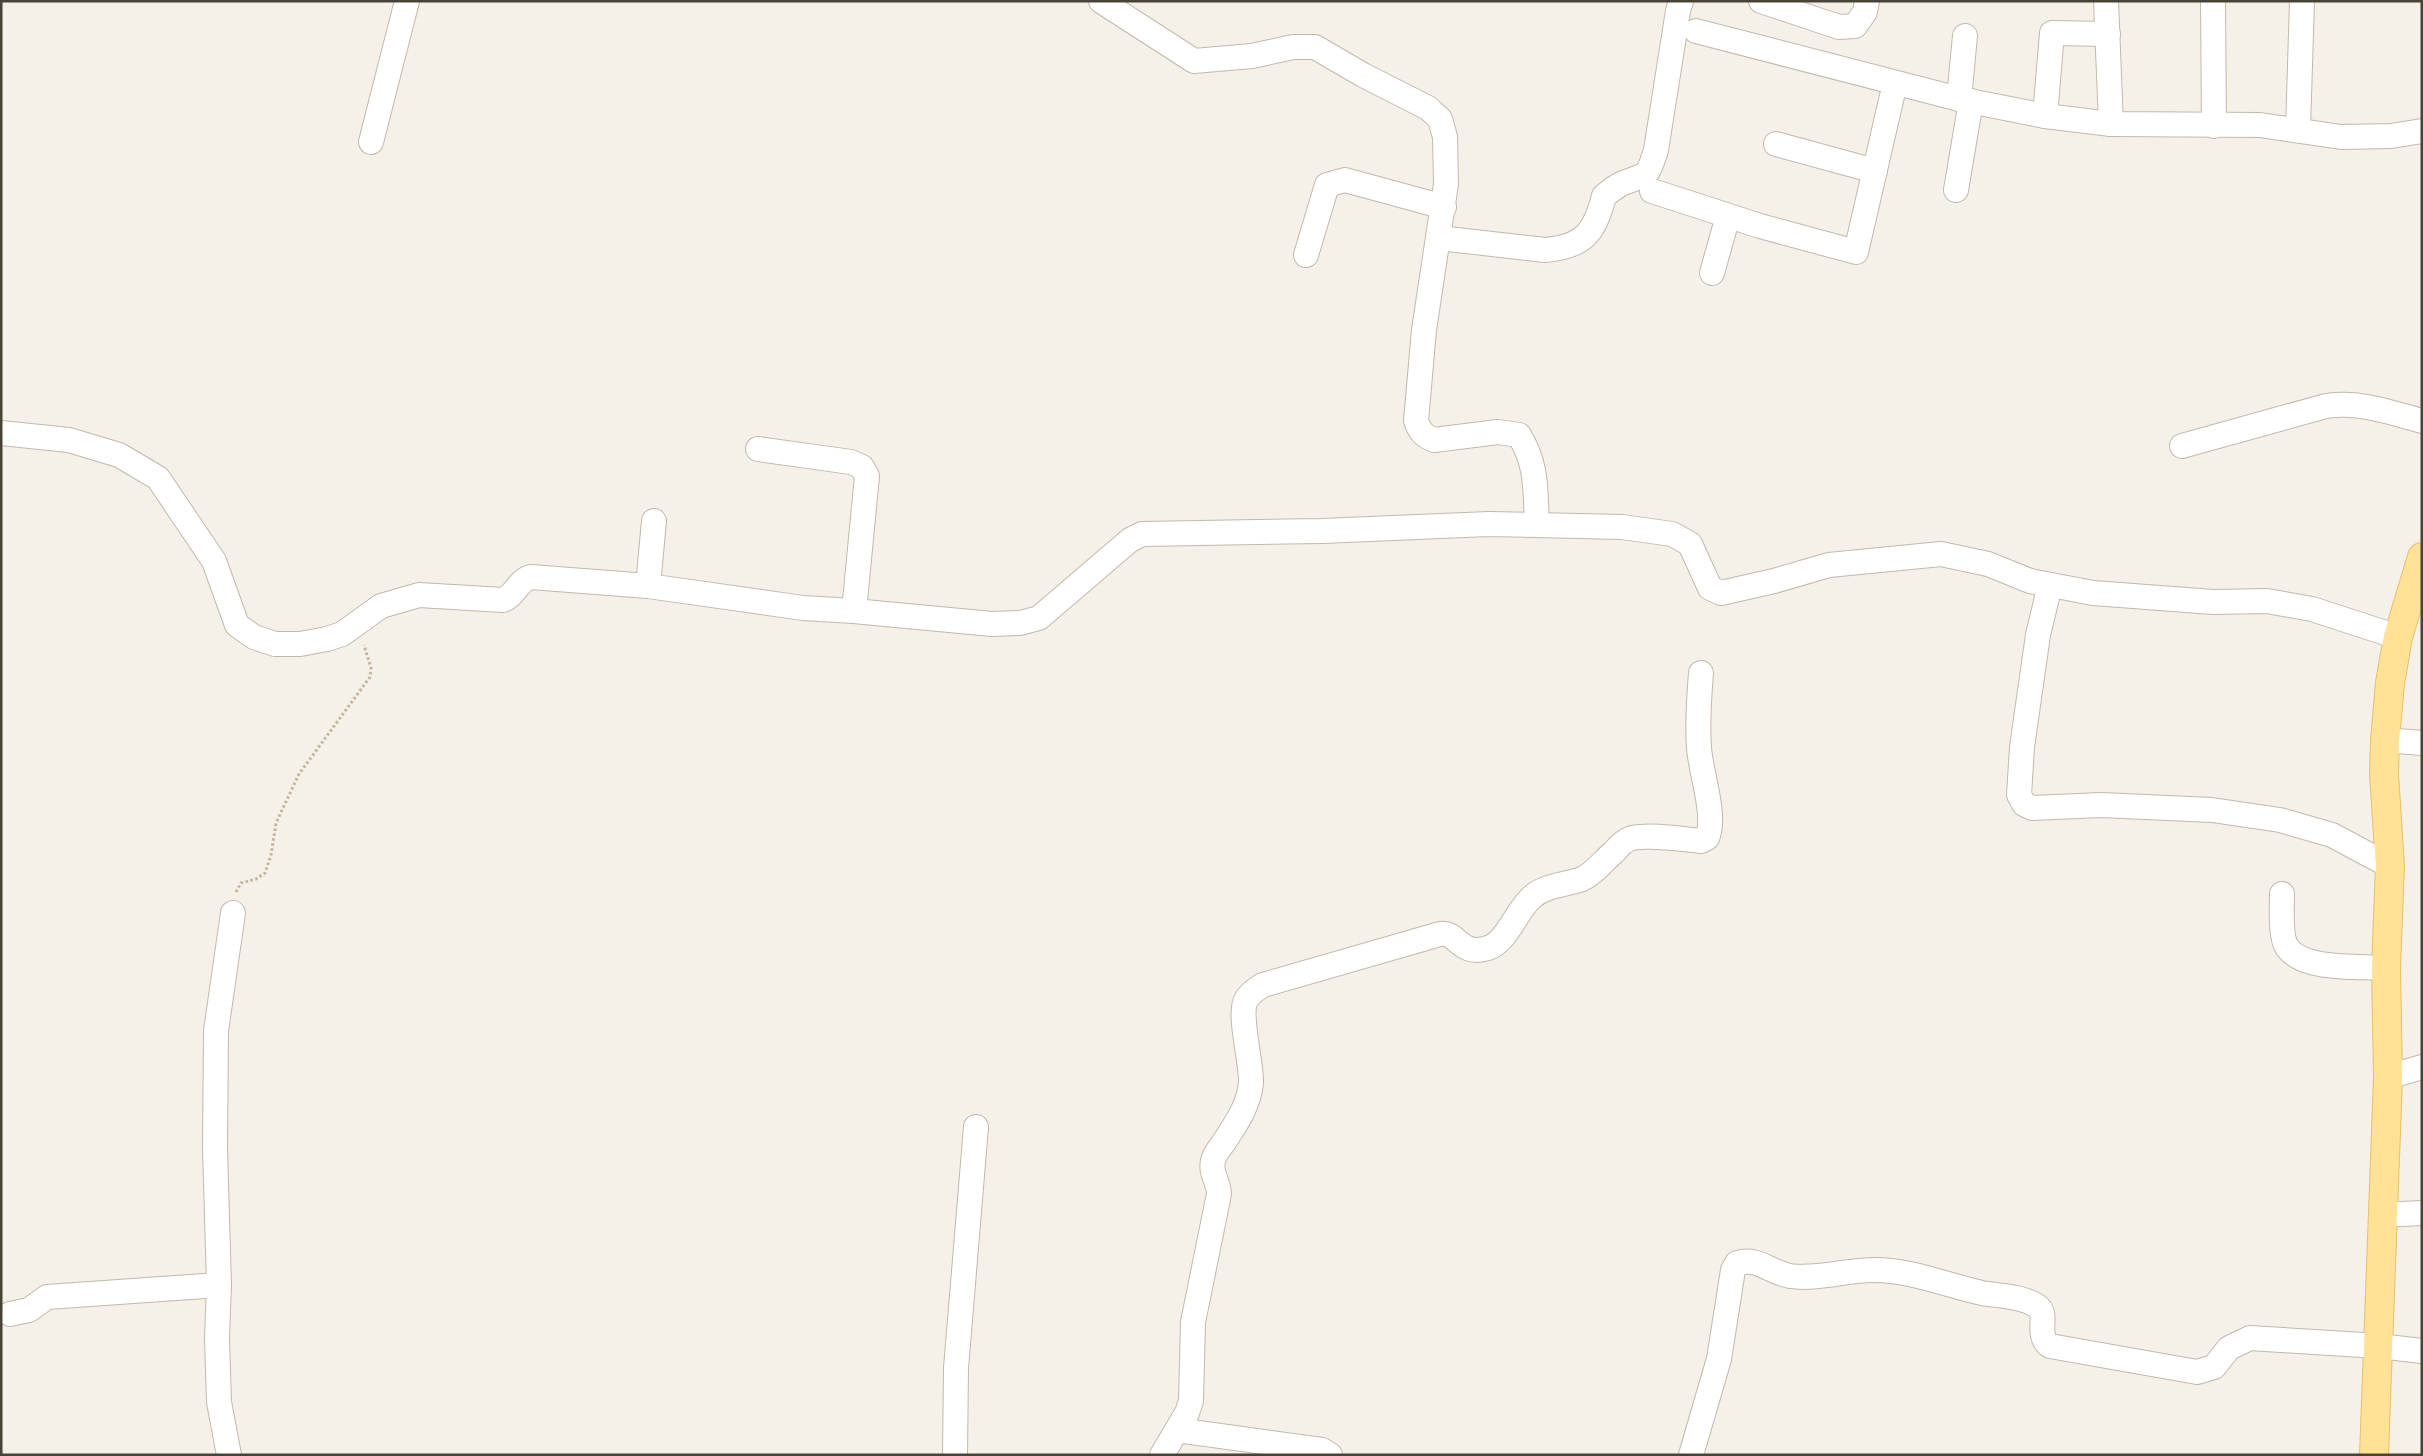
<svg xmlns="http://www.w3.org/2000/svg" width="2423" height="1456" font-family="'Source Sans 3',sans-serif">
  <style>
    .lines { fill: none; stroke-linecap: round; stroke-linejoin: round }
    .minor-casing { stroke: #c1b9ab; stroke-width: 26 }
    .major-casing { stroke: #e8c065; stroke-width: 30 }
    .path { stroke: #c3b59c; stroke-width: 3; stroke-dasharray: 2.5 2.5; stroke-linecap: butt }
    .minor { stroke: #fff; stroke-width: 24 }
    .major { stroke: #ffe198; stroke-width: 28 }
  </style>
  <rect width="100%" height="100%" fill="#f5f1e9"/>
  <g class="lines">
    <defs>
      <g id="minor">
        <path d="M 1101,1 L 1194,61 L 1252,56 L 1293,47 L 1315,47 L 1363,75 L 1428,108 L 1440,119 L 1445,137 L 1446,184 L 1424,330 L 1416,421 C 1420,432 1424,436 1434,440 L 1498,432 L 1519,435 C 1538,466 1535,490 1537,525"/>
        <path d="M 1761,1 L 1839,27 L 1855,26 L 1865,12 L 1867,1"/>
        <path d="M 2106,1 L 2111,124"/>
        <path d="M 2213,1 L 2214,126"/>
        <path d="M 1696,31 L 1959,99 L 2045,116 L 2111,124 L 2260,125 L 2341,137 L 2391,136 L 2422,131"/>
        <path d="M 1959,99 L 1965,36"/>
        <path d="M 2045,116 L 2052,33 L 2108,34"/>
        <path d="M 2298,129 L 2302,1"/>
        <path d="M 371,142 L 407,1"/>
        <path d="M 1776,144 L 1875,171"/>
        <path d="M 1956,190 L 1971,101"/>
        <path d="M 1652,191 L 1760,226 L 1856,252 L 1895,83"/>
        <path d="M 1439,238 L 1545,250 C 1584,247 1595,232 1604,196 C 1609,192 1615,187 1621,184 C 1647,173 1647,180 1656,150 L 1678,11 L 1681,1"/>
        <path d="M 1306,255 L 1327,185 L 1345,180 L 1444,207"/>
        <path d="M 1712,273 L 1728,216"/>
        <path d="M 1,433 L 69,440 L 119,455 L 158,478 L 214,561 L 237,625 L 254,637 L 275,644 L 300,644 L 327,639 L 342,634 L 381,606 L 419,595 L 503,600 C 515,596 518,580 531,577 L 648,586 L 803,608 L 854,611 L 992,624 L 1020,623 L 1039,618 L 1130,540 L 1142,534 L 1322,531 L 1489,524 L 1622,527 L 1672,534 L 1690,544 L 1710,588 L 1721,593 L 1774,581 L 1829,565 L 1941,554 L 1988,564 L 2030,581 L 2093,593 L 2213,602 L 2267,601 L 2312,609 L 2398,637"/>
        <path d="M 2182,446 L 2326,406 C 2359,401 2389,412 2422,421"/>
        <path d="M 758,449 L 851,462 L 862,467 L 867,476 L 854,611"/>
        <path d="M 2050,585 L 2038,635 L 2022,747 L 2019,795 L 2024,804 L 2032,808 L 2101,805 L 2212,810 L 2280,820 L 2332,835 L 2390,866"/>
        <path d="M 648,586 L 654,521"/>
        <path d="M 2385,740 L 2422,743"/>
        <path d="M 2282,894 C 2282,906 2280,937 2287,947 C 2303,971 2359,966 2386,968"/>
        <path d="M 2388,1077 L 2422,1067"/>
        <path d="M 2382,1215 L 2422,1213"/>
        <path d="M 10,1314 L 29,1310 L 47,1297 L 219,1285"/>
        <path d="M 1177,1430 L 1322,1450 L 1330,1455"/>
        <path d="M 229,1455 L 219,1402 L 217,1338 L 219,1285 L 215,1148 L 216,1031 L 233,913"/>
        <path d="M 955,1455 L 956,1368 L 976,1127"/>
        <path d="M 1162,1455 L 1187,1413 L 1191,1401 L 1193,1322 L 1219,1194 C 1219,1182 1210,1174 1213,1161 C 1214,1154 1220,1148 1224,1142 C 1236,1124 1249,1105 1251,1083 C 1252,1063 1238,1015 1246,1000 C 1250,993 1256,989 1263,985 L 1440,934 C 1458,931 1459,957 1488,948 C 1507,942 1516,911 1532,897 C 1545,885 1566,885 1582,879 C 1594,874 1604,860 1614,852 C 1619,846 1625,840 1632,838 C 1651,834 1681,839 1701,841 L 1707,838 C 1717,816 1700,771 1699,747 C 1697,722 1699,698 1701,673"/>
        <path d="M 1691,1455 L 1719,1359 L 1733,1270 L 1737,1263 C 1759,1257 1769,1272 1790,1276 C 1816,1280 1847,1270 1874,1270 C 1912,1270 1945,1285 1982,1293 C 1999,1296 2022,1296 2037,1306 C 2050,1315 2034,1334 2050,1346 L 2197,1372 L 2214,1367 L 2229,1348 L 2250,1338 L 2379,1346 L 2422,1351"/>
      </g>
      <path id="major" d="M 2374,1455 L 2388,1077 L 2386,968 L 2390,866 L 2384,774 L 2385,740 L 2390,683 L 2398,637 L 2422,557"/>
    </defs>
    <use href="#minor" class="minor-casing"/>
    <use href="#major" class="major-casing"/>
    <path class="path" d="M 236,892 L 241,883 L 256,879 L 265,873 L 271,855 L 276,823 L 299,774 L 370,677 L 371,668 L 364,645"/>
    <use href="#minor" class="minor"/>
    <use href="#major" class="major"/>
  </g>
  <rect width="2423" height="1456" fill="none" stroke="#494237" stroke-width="5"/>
</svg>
